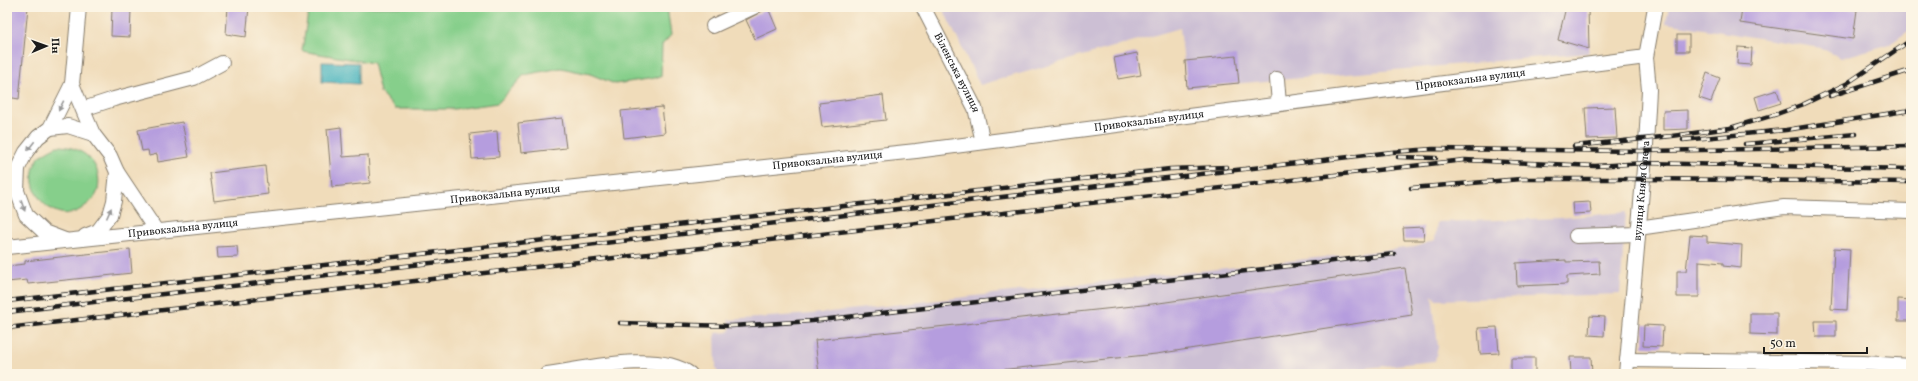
<svg xmlns="http://www.w3.org/2000/svg" width="1918" height="381" font-family="Vollkorn,serif">
  <style>
    .industrial { fill: #ccbfd4 }
    .green { fill: #86cf8b; stroke: #517654 }
    .water { fill: #44b3be; stroke: #30686d }
    .building { fill: #b59dde }
    .lines { fill: none; stroke-linecap: round; stroke-linejoin: round }
    .minor-casing { stroke: #867c6b; stroke-width: 16 }
    .minor { stroke: #fff; stroke-width: 14 }
    .rail-casing { stroke: #1c1c1c; stroke-width: 4.5 }
    .rail { stroke: #fcf5e5; stroke-width: 3; stroke-dasharray: 9; stroke-linecap: butt }
    .oneway { fill: #999 }
    .labels { text-anchor: middle; dominant-baseline: central; stroke-width: 3.5; stroke-linejoin: round; paint-order: stroke }
    .street-label { font-size: 11px; fill: #1c1c1c; stroke: #fcf5e5 }
  </style>
  <rect width="100%" height="100%" fill="#fcf5e5"/>
  <filter id="ink" filterUnits="userSpaceOnUse"><feTurbulence type="fractalNoise" baseFrequency=".025" numOctaves="2"/><feDisplacementMap in="SourceGraphic" scale="8" xChannelSelector="R" yChannelSelector="G"/><feConvolveMatrix kernelMatrix="1 2 1 2 8 2 1 2 1" color-interpolation-filters="sRGB"/></filter>
  <filter id="wash" filterUnits="userSpaceOnUse"><feTurbulence type="fractalNoise" baseFrequency=".012" numOctaves="4" result="noise"/><feDisplacementMap in="SourceGraphic" scale="16" xChannelSelector="R" yChannelSelector="G"/><feGaussianBlur stdDeviation="0.9" result="paint"/><feColorMatrix in="noise" values="0 0 0 0 0 0 0 0 0 0 0 0 0 0 0 0 0 1.4 0 .05"/><feComposite in="paint" operator="in"/></filter>
  <g filter="url(#wash)">
    <rect width="100%" height="100%" fill="#f0dcba"/>
    <g class="industrial">
      <path d="M 942,7 L 1588,7 L 1589,49 L 1588,53 L 1187,88 L 1180,28 L 980,85 Z"/>
      <path d="M 1669,7 L 1911,7 L 1911,29 L 1890,44 L 1841,58 L 1821,48 L 1666,23 Z"/>
      <path d="M 1626,212 L 1620,294 L 1436,300 L 1432,295 L 1438,347 L 1435,361 L 1305,374 L 718,374 L 716,367 L 715,333 L 729,332 L 731,326 L 728,320 L 812,314 L 1415,247 L 1435,240 L 1437,222 L 1561,218 Z"/>
    </g>
    <g class="green">
      <path d="M 309,7 L 667,7 L 671,35 L 662,45 L 661,77 L 615,84 L 590,74 L 561,68 L 524,75 L 498,103 L 454,109 L 395,109 L 380,92 L 373,63 L 302,51 Z"/>
      <path d="M 57,146 C 83,146 103,163 98,190 C 96,197 91,202 85,206 C 58,230 21,192 36,162 C 40,154 49,150 57,146 Z"/>
    </g>
    <path class="water" d="M 322,62 L 359,63 L 359,84 L 322,82 Z"/>
    <g id="blocks">
      <g class="building">
        <path d="M 7,7 L 28,7 L 19,99 L 7,97 Z"/>
        <path d="M 228,7 L 249,7 L 246,37 L 226,34 Z"/>
        <path d="M 1566,7 L 1588,7 L 1589,49 L 1558,40 Z"/>
        <path d="M 1742,7 L 1832,7 L 1857,10 L 1853,39 L 1740,23 Z"/>
        <path d="M 112,8 L 131,9 L 130,37 L 111,36 Z"/>
        <path d="M 768,8 L 777,29 L 755,39 L 746,20 Z"/>
        <rect x="1677" y="35" width="12" height="16"/>
        <path d="M 1738,47 L 1752,48 L 1751,65 L 1737,64 Z"/>
        <path d="M 1137,53 L 1141,75 L 1118,79 L 1114,58 Z"/>
        <path d="M 1236,56 L 1239,83 L 1187,88 L 1185,61 Z"/>
        <path d="M 1707,73 L 1720,78 L 1711,102 L 1699,98 Z"/>
        <path d="M 1777,90 L 1781,103 L 1759,110 L 1755,97 Z"/>
        <path d="M 883,95 L 886,120 L 822,127 L 819,103 Z"/>
        <path d="M 662,107 L 665,133 L 624,138 L 621,111 Z"/>
        <path d="M 1615,107 L 1617,138 L 1587,139 L 1585,108 Z"/>
        <path d="M 1688,110 L 1688,129 L 1663,130 L 1663,111 Z"/>
        <path d="M 562,118 L 566,148 L 521,153 L 518,123 Z"/>
        <path d="M 182,122 L 189,157 L 158,162 L 157,154 L 149,156 L 148,150 L 142,151 L 138,130 Z"/>
        <path d="M 341,127 L 343,157 L 368,155 L 370,183 L 332,187 L 327,129 Z"/>
        <path d="M 497,131 L 499,157 L 472,159 L 470,134 Z"/>
        <path d="M 265,166 L 268,194 L 214,201 L 210,173 Z"/>
        <path d="M 1590,202 L 1591,213 L 1573,214 L 1572,203 Z"/>
        <path d="M 1423,227 L 1424,240 L 1404,240 L 1403,228 Z"/>
        <path d="M 1690,235 L 1707,236 L 1707,242 L 1742,245 L 1741,268 L 1723,266 L 1723,263 L 1699,261 L 1699,297 L 1677,297 L 1677,271 L 1686,271 Z"/>
        <path d="M 237,246 L 238,257 L 218,258 L 217,247 Z"/>
        <path d="M 1834,248 L 1850,249 L 1847,310 L 1831,309 Z"/>
        <path d="M 130,249 L 132,273 L 28,284 L 27,280 L 7,282 L 7,266 L 25,264 L 25,261 Z"/>
        <path d="M 1566,260 L 1566,262 L 1599,261 L 1600,274 L 1567,276 L 1567,284 L 1517,286 L 1516,263 Z"/>
        <path d="M 1405,268 L 1412,315 L 1156,354 L 959,374 L 819,374 L 815,340 L 1152,304 Z"/>
        <path d="M 1898,299 L 1911,300 L 1911,321 L 1898,321 Z"/>
        <path d="M 1750,313 L 1777,313 L 1777,335 L 1750,334 Z"/>
        <path d="M 1590,316 L 1605,317 L 1604,336 L 1589,335 Z"/>
        <path d="M 1815,321 L 1836,321 L 1836,337 L 1816,337 Z"/>
        <path d="M 1644,325 L 1663,326 L 1662,347 L 1643,346 Z"/>
        <path d="M 1497,327 L 1499,353 L 1480,354 L 1478,328 Z"/>
        <path d="M 1570,357 L 1591,357 L 1592,374 L 1571,374 Z"/>
        <rect x="1511" y="358" width="24" height="16"/>
      </g>
    </g>
  </g>
  <g filter="url(#ink)">
    <use href="#blocks" fill-opacity="0" stroke="#867c6b" stroke-width="1"/>
    <g class="lines">
      <defs>
        <g id="minor">
          <path d="M 79,7 L 72,84 L 93,134"/>
          <path id="s1" d="M 923,7 L 975,108 L 983,142"/>
          <path d="M 713,26 L 754,7"/>
          <path d="M 1277,79 L 1279,104"/>
          <path d="M 83,109 L 114,99 L 194,78 L 222,63"/>
          <path d="M 50,128 L 68,126 L 93,134 L 110,156 L 117,172 L 114,201 L 110,215 L 98,231 L 85,236"/>
          <path d="M 18,168 L 17,191 L 26,215 L 44,232 L 65,240"/>
          <path d="M 117,172 L 157,232"/>
          <path d="M 7,179 L 18,168 L 26,152 L 38,137 L 50,128 L 72,84"/>
          <path d="M 1638,228 L 1784,207 L 1911,211"/>
          <path d="M 1576,236 L 1638,234"/>
          <path id="s2" d="M 7,247 L 916,151 L 1646,57"/>
          <path d="M 1627,360 L 1864,363 L 1911,366"/>
          <path d="M 547,374 C 584,369 658,350 690,374"/>
          <path id="s3" d="M 1626,374 L 1646,145 L 1649,90 L 1646,57 L 1655,7"/>
        </g>
      </defs>
      <use href="#minor" class="minor-casing"/>
      <use href="#minor" class="minor"/>
      <defs>
        <g id="rail">
          <path d="M 1830,96 L 1911,70"/>
          <path d="M 1683,140 L 1786,130 L 1911,110"/>
          <path d="M 1745,144 L 1856,134"/>
          <path d="M 1574,146 L 1672,136 L 1730,128 L 1777,114 L 1804,104 L 1846,84 L 1911,40"/>
          <path d="M 1398,157 L 1436,158"/>
          <path d="M 1411,188 L 1521,179 L 1644,179 L 1911,182"/>
          <path d="M 7,301 L 1170,169 L 1227,167"/>
          <path d="M 7,312 L 1392,152 L 1433,149 L 1646,151 L 1911,146"/>
          <path d="M 620,323 L 731,326 L 812,321 L 1394,254"/>
          <path d="M 7,328 L 1464,160 L 1595,166 L 1645,163 L 1911,169"/>
        </g>
      </defs>
      <use href="#rail" class="rail-casing"/>
      <use href="#rail" class="rail"/>
    </g>
    <defs><path id="oneway-solid" d="M-6-.8H1V-3.2L6.5 0L1 3.2V.8H-6Z"/></defs>
    <g class="oneway">
      <use href="#oneway-solid" transform="translate(61 106) rotate(117)"/>
      <use href="#oneway-solid" transform="translate(31 146) rotate(127)"/>
      <use href="#oneway-solid" transform="translate(23 206) rotate(70)"/>
      <use href="#oneway-solid" transform="translate(109 213) rotate(-66)"/>
    </g>
  </g>
  <g class="labels">
    <g class="street-label">
      <text stroke="none"><textPath href="#s1" startOffset="74">Віленська вулиця</textPath></text>
      <text stroke="none"><textPath href="#s2" startOffset="1473">Привокзальна вулиця</textPath></text>
      <text stroke="none"><textPath href="#s2" startOffset="1149">Привокзальна вулиця</textPath></text>
      <text stroke="none"><textPath href="#s2" startOffset="825">Привокзальна вулиця</textPath></text>
      <text stroke="none"><textPath href="#s3" startOffset="184">вулиця Князя Олега</textPath></text>
      <text stroke="none"><textPath href="#s2" startOffset="501">Привокзальна вулиця</textPath></text>
      <text stroke="none"><textPath href="#s2" startOffset="177">Привокзальна вулиця</textPath></text>
    </g>
  </g>
  <rect width="1918" height="381" fill="none" stroke="#fcf5e5" stroke-width="24"/>
  <g transform="translate(46 46) rotate(88)" stroke="#fcf5e5" stroke-width="3" paint-order="stroke">
  <path d="M0-3L7 15L0 10L-7 15Z" fill="#1c1c1c"/>
  <text y="-6" font-size="11" font-weight="bold" text-anchor="middle" fill="#1c1c1c">Пн</text>
  </g>
  <path d="M1764 347v6h103v-6" fill="none" stroke="#1c1c1c" stroke-width="2"/>
  <text x="1770" y="347" font-size="12" fill="#1c1c1c" stroke="#fcf5e5" stroke-width="3" paint-order="stroke">50 m</text>
</svg>
